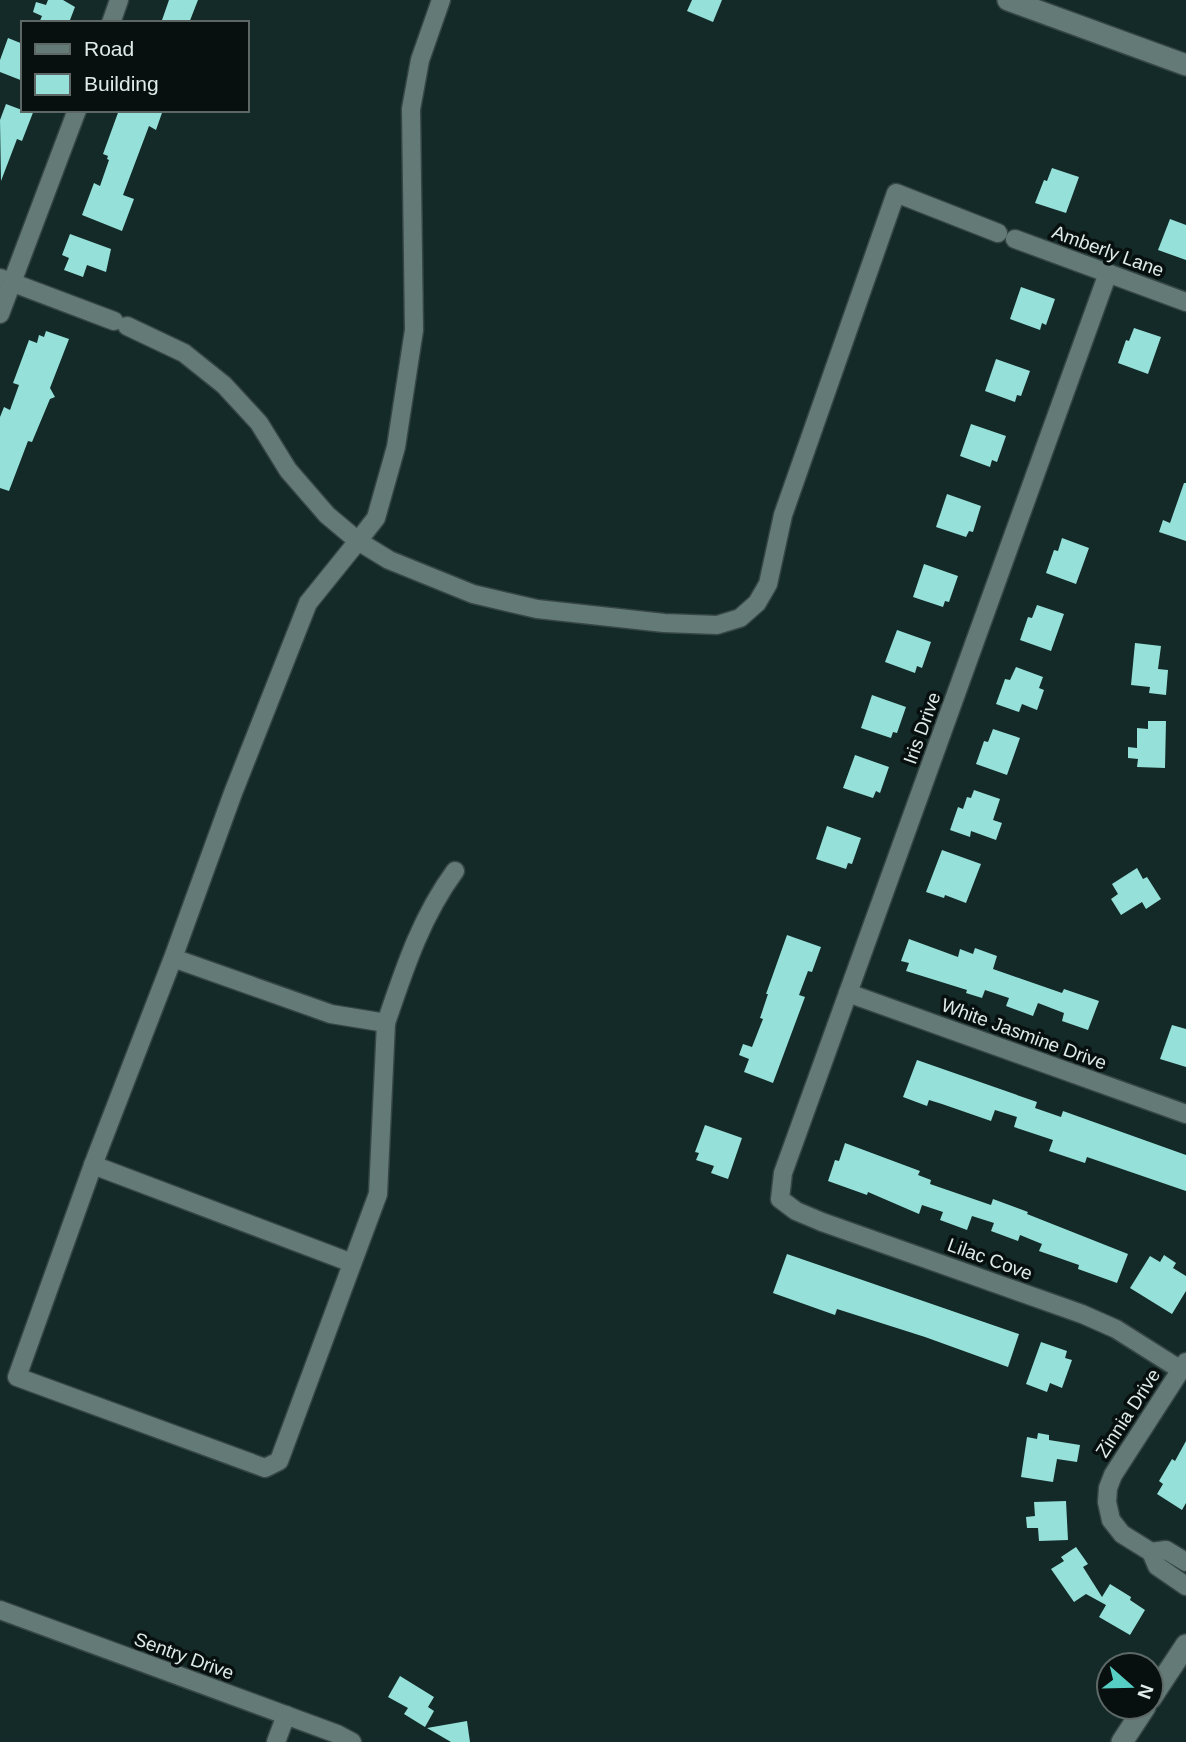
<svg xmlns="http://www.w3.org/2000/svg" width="1186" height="1742" font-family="Helvetica,sans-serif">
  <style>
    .building { fill: #95e1d9 }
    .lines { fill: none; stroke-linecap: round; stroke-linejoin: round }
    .street-casing { stroke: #364644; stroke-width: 21 }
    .secondary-casing { stroke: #364644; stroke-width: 24 }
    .street { stroke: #637a77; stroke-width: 18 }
    .secondary { stroke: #637a77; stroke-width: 21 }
    .labels { text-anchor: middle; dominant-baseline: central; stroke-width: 7; stroke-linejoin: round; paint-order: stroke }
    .street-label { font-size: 19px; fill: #deebe9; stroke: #07100f }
  </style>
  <rect width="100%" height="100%" fill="#142a28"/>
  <g class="building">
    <path d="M 48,0 L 63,0 L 75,7 L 70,20 L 67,23 L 39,23 L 42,16 L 33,12 L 36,2 L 46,5 Z"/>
    <path d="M 169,0 L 198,0 L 189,23 L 161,23 Z"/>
    <path d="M 692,0 L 722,0 L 713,22 L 687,11 Z"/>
    <path d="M 8,38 L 23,44 L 23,81 L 0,72 L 0,60 Z"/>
    <path d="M 6,104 L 22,110 L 34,110 L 22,141 L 17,139 L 1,181 L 0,120 Z"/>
    <path d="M 119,110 L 163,110 L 156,130 L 149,126 L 123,195 L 134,199 L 122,231 L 82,215 L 94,183 L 100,186 L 109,160 L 107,159 L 108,156 L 103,154 Z"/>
    <path d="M 1052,168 L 1079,177 L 1066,213 L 1035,203 L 1044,180 L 1047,181 Z"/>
    <path d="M 1170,219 L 1186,225 L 1186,260 L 1158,250 Z"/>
    <path d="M 70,234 L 111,249 L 106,272 L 87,265 L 83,277 L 64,270 L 69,258 L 62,255 Z"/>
    <path d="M 1021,287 L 1055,299 L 1046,325 L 1042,323 L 1040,330 L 1010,319 Z"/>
    <path d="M 1134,328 L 1161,337 L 1148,374 L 1118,363 L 1126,340 L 1129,341 Z"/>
    <path d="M 46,331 L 69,339 L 50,388 L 55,397 L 50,399 L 32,442 L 28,441 L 9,491 L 0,488 L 0,417 L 4,407 L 10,410 L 19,385 L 13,383 L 29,340 L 37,343 L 39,335 L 44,337 Z"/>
    <path d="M 996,359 L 1030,371 L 1021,396 L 1017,395 L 1015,402 L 985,391 Z"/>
    <path d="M 971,424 L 1006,436 L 997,462 L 992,460 L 990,467 L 960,456 Z"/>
    <path d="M 1184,483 L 1186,483 L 1186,541 L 1159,532 L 1163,520 L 1170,523 Z"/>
    <path d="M 947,494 L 981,506 L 973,532 L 969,531 L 966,537 L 936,527 Z"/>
    <path d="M 1062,538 L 1089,548 L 1076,584 L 1046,573 L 1054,550 L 1058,551 Z"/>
    <path d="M 924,564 L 958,576 L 949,602 L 945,601 L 943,607 L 913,597 Z"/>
    <path d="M 1037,605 L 1064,614 L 1051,651 L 1020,640 L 1028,617 L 1032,618 Z"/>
    <path d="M 897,630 L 931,642 L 922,668 L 917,666 L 915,673 L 885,662 Z"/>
    <path d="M 1135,643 L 1161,646 L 1158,669 L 1168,670 L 1166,695 L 1149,693 L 1150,687 L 1131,685 Z"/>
    <path d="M 1016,667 L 1043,677 L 1039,688 L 1044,690 L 1037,710 L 1022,704 L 1019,712 L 996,704 L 1005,679 L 1010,680 Z"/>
    <path d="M 872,695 L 906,707 L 897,733 L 893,732 L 891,738 L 861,728 Z"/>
    <path d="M 1148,721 L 1166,721 L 1165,768 L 1137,767 L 1138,759 L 1128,758 L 1128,747 L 1137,748 L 1137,728 L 1148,729 Z"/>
    <path d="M 993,729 L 1020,738 L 1007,775 L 976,764 L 984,741 L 988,742 Z"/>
    <path d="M 855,755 L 889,767 L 880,793 L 876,791 L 873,798 L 843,788 Z"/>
    <path d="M 974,790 L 1000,799 L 993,820 L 1002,823 L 996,840 L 971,831 L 970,837 L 950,830 L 958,807 L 963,809 L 967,797 L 971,798 Z"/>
    <path d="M 827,826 L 861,838 L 852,864 L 848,863 L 846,869 L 816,859 Z"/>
    <path d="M 942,850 L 981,864 L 966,903 L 945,895 L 944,898 L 926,892 Z"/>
    <path d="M 1137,868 L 1143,879 L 1147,877 L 1161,899 L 1146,909 L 1142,902 L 1121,915 L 1111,899 L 1118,894 L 1112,884 Z"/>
    <path d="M 787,935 L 821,947 L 812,972 L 808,971 L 799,995 L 805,997 L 773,1083 L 744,1072 L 749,1059 L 739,1055 L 743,1044 L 752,1047 L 763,1019 L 760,1018 L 768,994 L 766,994 Z"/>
    <path d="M 909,939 L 958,957 L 960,949 L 973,954 L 975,948 L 997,956 L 993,969 L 1062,993 L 1064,989 L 1099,1001 L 1088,1030 L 1062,1021 L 1064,1013 L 1038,1003 L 1033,1016 L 1006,1006 L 1009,998 L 985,990 L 982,998 L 966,993 L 967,990 L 906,971 L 909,963 L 901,961 Z"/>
    <path d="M 1172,1025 L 1186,1029 L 1186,1067 L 1160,1059 Z"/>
    <path d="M 917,1060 L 1037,1102 L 1035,1108 L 1061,1117 L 1063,1111 L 1186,1155 L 1186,1191 L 1087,1157 L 1085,1163 L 1049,1151 L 1053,1140 L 1014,1127 L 1017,1117 L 995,1110 L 991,1121 L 942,1104 L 929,1100 L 927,1106 L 903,1097 Z"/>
    <path d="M 705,1125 L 742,1138 L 728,1179 L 711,1173 L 714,1166 L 696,1160 L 699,1153 L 695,1152 Z"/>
    <path d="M 845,1143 L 920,1171 L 918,1175 L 931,1180 L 930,1184 L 991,1205 L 993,1199 L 1028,1212 L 1027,1214 L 1128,1254 L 1117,1283 L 1078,1269 L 1079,1265 L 1039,1251 L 1042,1244 L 1020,1235 L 1018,1241 L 991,1231 L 994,1223 L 972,1216 L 967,1230 L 940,1220 L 943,1212 L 922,1205 L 919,1214 L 868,1192 L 867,1195 L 828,1181 L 835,1160 L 839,1161 Z"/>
    <path d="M 787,1254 L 1019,1334 L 1008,1367 L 925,1337 L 837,1309 L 835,1315 L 773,1293 Z"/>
    <path d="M 1164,1255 L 1176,1263 L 1173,1268 L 1186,1276 L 1186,1291 L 1172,1314 L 1130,1288 L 1150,1256 L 1160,1262 Z"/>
    <path d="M 1041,1342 L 1067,1351 L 1065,1358 L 1072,1360 L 1062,1388 L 1050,1383 L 1047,1392 L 1026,1384 Z"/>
    <path d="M 1038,1433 L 1049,1435 L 1049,1440 L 1080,1445 L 1077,1462 L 1057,1459 L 1053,1482 L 1021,1477 L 1027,1437 L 1037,1439 Z"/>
    <path d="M 1186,1441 L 1186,1503 L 1182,1510 L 1157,1494 L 1163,1484 L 1159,1481 L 1172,1459 L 1175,1461 Z"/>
    <path d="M 1066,1501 L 1068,1540 L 1039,1541 L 1038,1528 L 1027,1528 L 1026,1517 L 1035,1516 L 1034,1502 Z"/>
    <path d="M 1076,1547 L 1088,1564 L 1083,1567 L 1102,1597 L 1110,1584 L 1131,1597 L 1130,1600 L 1145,1610 L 1130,1635 L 1099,1617 L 1106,1605 L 1086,1594 L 1074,1602 L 1051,1569 L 1064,1561 L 1061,1557 Z"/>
    <path d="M 400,1676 L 434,1697 L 428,1707 L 434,1711 L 425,1727 L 404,1714 L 408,1708 L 388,1697 Z"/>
    <path d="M 467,1721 L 470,1742 L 451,1742 L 427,1728 Z"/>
  </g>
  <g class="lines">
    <defs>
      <g id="street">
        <path d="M 441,0 L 420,60 L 411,109 L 414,330 L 396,447 L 376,518 L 358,541 L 389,560 L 473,594 L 537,609 L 664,623 L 717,625 L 740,618 L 757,603 L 768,584 L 783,515 L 896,193 L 998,233"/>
        <path d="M 111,23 L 119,0"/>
        <path d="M 1015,239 L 1186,302"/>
        <path d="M 1108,273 L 783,1173 L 780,1199 L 796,1211 L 822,1222 L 1082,1314 L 1116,1329 L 1181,1370"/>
        <path d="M 0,278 L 114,321"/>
        <path d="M 0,314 L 77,110"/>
        <path d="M 127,326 L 184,353 L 224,385 L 259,423 L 288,470 L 327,515 L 358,541 L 308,603 L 233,793 L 173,958 L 331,1014 L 386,1023 L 378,1194 L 279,1461 L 265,1468 L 17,1377 L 93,1165 L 173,958"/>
        <path d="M 848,993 L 1186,1114"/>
        <path d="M 386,1023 C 404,970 421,917 455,871"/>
        <path d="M 93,1165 L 352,1263"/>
        <path d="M 1186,1362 L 1113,1475 L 1108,1488 L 1107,1502 L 1111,1520 L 1122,1534 L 1151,1552 L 1157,1566 L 1186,1586"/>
        <path d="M 1151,1552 L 1166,1550 L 1186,1562"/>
        <path d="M 0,1610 L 337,1734 L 352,1742"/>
        <path d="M 276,1742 L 286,1715"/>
      </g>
      <g id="secondary">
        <path d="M 1008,0 L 1186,65"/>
        <path d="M 1151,1698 L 1186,1645"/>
        <path d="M 1122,1742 L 1145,1707"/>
      </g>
    </defs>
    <use href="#street" class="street-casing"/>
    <use href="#secondary" class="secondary-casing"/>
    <use href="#street" class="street"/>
    <use href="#secondary" class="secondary"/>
  </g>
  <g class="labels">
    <g class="street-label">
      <text transform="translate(1108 251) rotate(20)">Amberly Lane</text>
      <text transform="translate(922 728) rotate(-70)">Iris Drive</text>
      <text transform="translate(1024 1034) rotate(20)">White Jasmine Drive</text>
      <text transform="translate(990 1259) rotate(20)">Lilac Cove</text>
      <text transform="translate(1128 1413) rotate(-57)">Zinnia Drive</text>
      <text transform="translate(184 1656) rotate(20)">Sentry Drive</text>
    </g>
  </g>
  <rect x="21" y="21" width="228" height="91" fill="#07100f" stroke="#5d6866" stroke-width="2"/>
  <rect x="35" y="44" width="35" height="10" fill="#637a77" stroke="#5d6866" stroke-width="2"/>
  <text x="84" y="56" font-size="21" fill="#deebe9">Road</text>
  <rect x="35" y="74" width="35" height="21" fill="#95e1d9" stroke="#5d6866" stroke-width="2"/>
  <text x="84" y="91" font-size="21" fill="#deebe9">Building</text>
  <g transform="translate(1130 1686) rotate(110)"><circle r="33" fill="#07100f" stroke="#5d6866" stroke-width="2"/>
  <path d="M0-5L12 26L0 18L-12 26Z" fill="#56cec3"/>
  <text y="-10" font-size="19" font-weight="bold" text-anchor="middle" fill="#deebe9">N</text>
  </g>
</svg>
